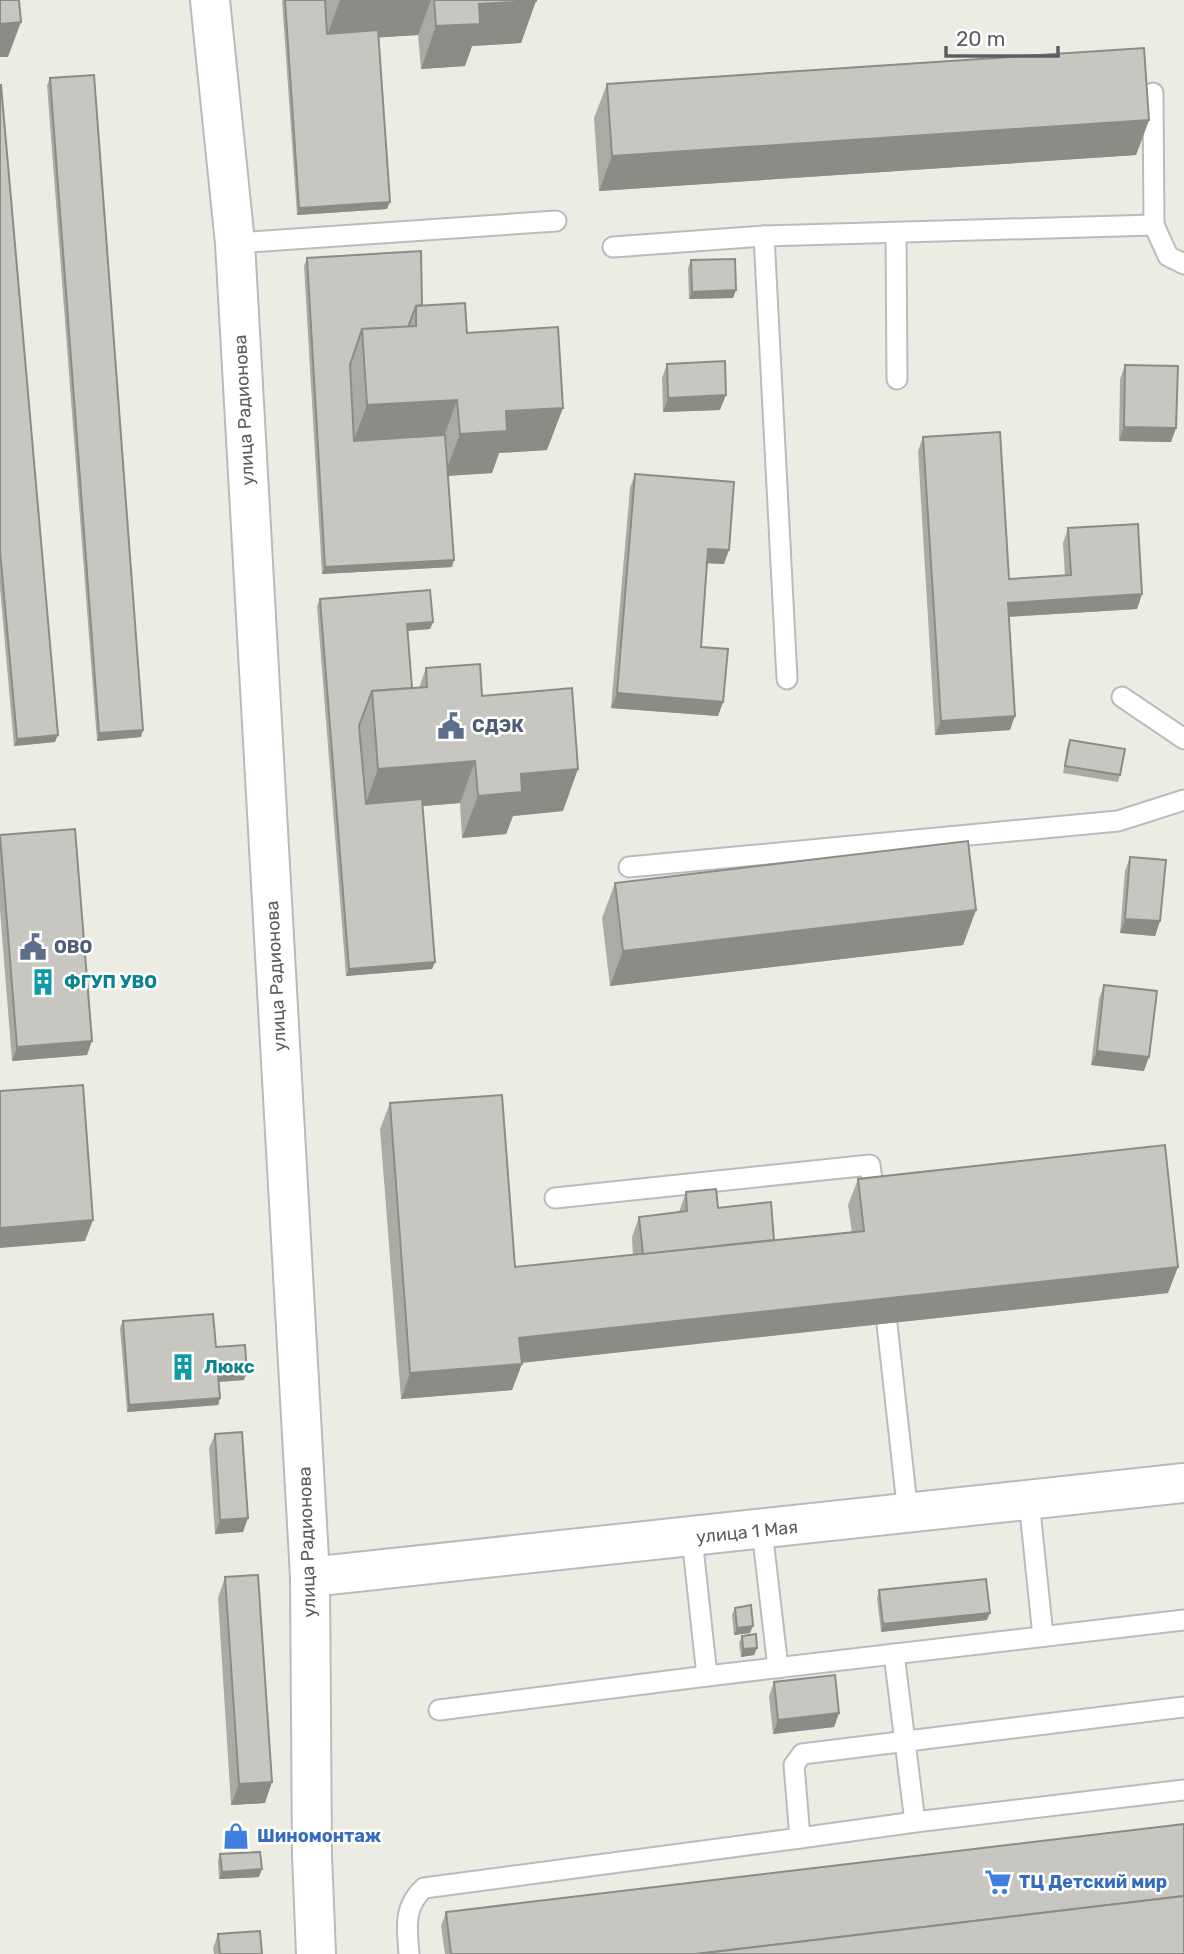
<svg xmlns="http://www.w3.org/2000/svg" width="1184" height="1954" font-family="Rubik,sans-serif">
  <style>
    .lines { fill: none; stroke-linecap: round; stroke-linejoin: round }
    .lane-casing { stroke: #babbc1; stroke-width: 23 }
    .street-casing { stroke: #babbc1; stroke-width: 42 }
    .secondary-casing { stroke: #b8bac0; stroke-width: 42 }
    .lane { stroke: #fff; stroke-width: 19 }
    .street { stroke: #fff; stroke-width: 38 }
    .secondary { stroke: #fff; stroke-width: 38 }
    .wall { fill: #acaaa5 }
    .shaded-wall { fill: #8c8b86 }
    .building { fill: #c8c6c0; stroke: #8c8b86; stroke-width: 2 }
    .labels { text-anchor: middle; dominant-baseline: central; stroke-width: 5; stroke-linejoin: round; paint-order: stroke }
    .street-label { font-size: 18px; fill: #5b5d63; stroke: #fff }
    .service-label { font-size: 18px; font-weight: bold; fill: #4e5e75; stroke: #fff; text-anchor: start }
    .culture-label { font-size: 18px; font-weight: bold; fill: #0d838f; stroke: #fff; text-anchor: start }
    .shop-label { font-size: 18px; font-weight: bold; fill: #366cbe; stroke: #fff; text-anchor: start }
  </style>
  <rect width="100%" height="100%" fill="#edece2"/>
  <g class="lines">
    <defs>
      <g id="lane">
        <path d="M 1153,93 L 1154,225"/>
        <path d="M 896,234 L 897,379"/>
        <path d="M 764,236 L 787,679"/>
        <path d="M 235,243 L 556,221"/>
        <path d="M 613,247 L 764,236 L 1154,225 L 1168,256 L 1184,264"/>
        <path d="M 1122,697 L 1184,739"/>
        <path d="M 629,867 L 1118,821 L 1184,800"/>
        <path d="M 555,1198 L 870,1165 L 875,1201"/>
        <path d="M 887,1324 L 908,1514"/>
        <path d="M 1029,1501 L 1043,1636"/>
        <path d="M 762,1530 L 778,1668"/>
        <path d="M 894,1654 L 915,1822"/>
        <path d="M 707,1676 L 1184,1620"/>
        <path d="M 1184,1707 L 802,1754 L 794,1765 L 800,1838 L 915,1822 L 1184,1790"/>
        <path d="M 439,1710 L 707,1676 L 692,1538"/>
        <path d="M 409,1954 C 407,1928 403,1907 424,1888 L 800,1838"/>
      </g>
      <path id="street" d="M 310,1577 L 312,1855 L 316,1954"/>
      <path id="secondary" d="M 210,0 L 235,243 L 310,1577 L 1184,1483"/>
    </defs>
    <use href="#lane" class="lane-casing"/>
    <use href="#street" class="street-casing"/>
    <use href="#secondary" class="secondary-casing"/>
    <use href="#lane" class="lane"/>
    <use href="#street" class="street"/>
    <use href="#secondary" class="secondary"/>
  </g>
  <g class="wall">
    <path d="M 282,0 L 536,0 L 521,43 L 472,46 L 465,66 L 421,69 L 418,35 L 379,37 L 387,209 L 297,215 Z"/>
    <path d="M 50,78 L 141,737 L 97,741 L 47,85 Z"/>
    <path d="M 607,84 L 1149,120 L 1136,155 L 599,191 L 594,118 Z"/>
    <path d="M 0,85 L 55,742 L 14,746 L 0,588 Z"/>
    <path d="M 307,258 L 422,305 L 467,333 L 547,450 L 499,453 L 492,473 L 448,476 L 452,567 L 322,574 L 304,266 Z"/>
    <path d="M 691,260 L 736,290 L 733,298 L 689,299 L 688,268 Z"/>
    <path d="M 667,364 L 720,410 L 663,412 L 662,378 Z"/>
    <path d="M 1125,365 L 1176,428 L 1171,442 L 1119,441 L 1120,379 Z"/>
    <path d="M 923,437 L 1009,579 L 1065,576 L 1063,543 L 1068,528 L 1142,594 L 1137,609 L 1009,617 L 1010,730 L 935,735 L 918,451 Z"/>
    <path d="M 635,474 L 724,564 L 707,563 L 701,647 L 723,702 L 718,716 L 611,708 L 630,488 Z"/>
    <path d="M 320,599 L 433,622 L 430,629 L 407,631 L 412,688 L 419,688 L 426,668 L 482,696 L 563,811 L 513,816 L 506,834 L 462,838 L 460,803 L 422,806 L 435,962 L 432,969 L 346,976 L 317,606 Z"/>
    <path d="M 1070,740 L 1120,775 L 1118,782 L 1063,773 L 1067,747 Z"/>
    <path d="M 0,836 L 87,1055 L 12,1061 L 0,910 Z"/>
    <path d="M 1130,857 L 1160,921 L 1155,936 L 1120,933 L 1125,871 Z"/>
    <path d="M 615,883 L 976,910 L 963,945 L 610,986 L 602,918 Z"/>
    <path d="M 1104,985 L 1144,1071 L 1091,1065 L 1099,999 Z"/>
    <path d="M 390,1103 L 515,1267 L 633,1255 L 632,1237 L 639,1217 L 679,1212 L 686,1192 L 718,1208 L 774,1240 L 852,1233 L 848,1205 L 858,1179 L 1168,1293 L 521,1363 L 512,1390 L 401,1399 L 380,1129 Z"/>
    <path d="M 123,1321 L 216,1347 L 244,1380 L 219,1382 L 220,1398 L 218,1405 L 127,1412 L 120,1328 Z"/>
    <path d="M 215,1434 L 243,1532 L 215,1534 L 209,1448 Z"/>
    <path d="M 225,1577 L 265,1803 L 231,1805 L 218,1598 Z"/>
    <path d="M 879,1590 L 987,1620 L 881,1632 L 877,1598 Z"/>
    <path d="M 735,1608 L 750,1633 L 734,1635 L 732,1615 Z"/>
    <path d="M 742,1636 L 757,1648 L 754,1655 L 741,1657 L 739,1643 Z"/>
    <path d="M 774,1682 L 839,1713 L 834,1727 L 773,1734 L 769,1696 Z"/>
    <path d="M 220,1854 L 259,1877 L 219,1879 L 218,1861 Z"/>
    <path d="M 446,1912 L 1184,1954 L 445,1954 L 441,1926 Z"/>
    <path d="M 218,1934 L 262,1954 L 214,1954 L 213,1948 Z"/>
  </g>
  <g class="shaded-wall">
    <path d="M 340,0 L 431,0 L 418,35 L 325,41 Z"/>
    <path d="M 536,1 L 521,43 L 472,46 L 465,66 L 421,69 L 436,26 L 479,4 Z"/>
    <path d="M 21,22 L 8,57 L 0,57 L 0,24 Z"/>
    <path d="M 1149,120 L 1136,155 L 599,191 L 612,156 Z"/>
    <path d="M 390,202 L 387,209 L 297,215 L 299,208 Z"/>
    <path d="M 736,290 L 733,298 L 689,299 L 692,292 Z"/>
    <path d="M 726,395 L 720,410 L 663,412 L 668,398 Z"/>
    <path d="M 457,400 L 442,442 L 351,448 L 367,405 Z"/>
    <path d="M 563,408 L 547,450 L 499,453 L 492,473 L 444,476 L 460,434 L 506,411 Z"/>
    <path d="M 1124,427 L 1176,428 L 1171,442 L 1119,441 Z"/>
    <path d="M 708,549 L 729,550 L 724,564 L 703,563 Z"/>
    <path d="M 454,560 L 452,567 L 322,574 L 325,567 Z"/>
    <path d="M 1142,594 L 1137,609 L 1003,617 L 1008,603 Z"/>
    <path d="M 433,622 L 430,629 L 404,631 L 407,624 Z"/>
    <path d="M 617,693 L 723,702 L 718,716 L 611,708 Z"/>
    <path d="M 1015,716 L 1010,730 L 935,735 L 941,721 Z"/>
    <path d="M 143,730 L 141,737 L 97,741 L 99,733 Z"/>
    <path d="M 58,735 L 55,742 L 14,746 L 17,739 Z"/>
    <path d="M 475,761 L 460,803 L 363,811 L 378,769 Z"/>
    <path d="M 578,769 L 563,811 L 513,816 L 506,834 L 462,838 L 478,796 L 521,774 Z"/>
    <path d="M 976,910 L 963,945 L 610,986 L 623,951 Z"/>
    <path d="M 1125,919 L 1160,921 L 1155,936 L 1120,933 Z"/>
    <path d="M 435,962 L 432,969 L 346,976 L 349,969 Z"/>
    <path d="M 92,1041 L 87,1055 L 12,1061 L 17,1047 Z"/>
    <path d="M 1097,1051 L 1149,1057 L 1144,1071 L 1091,1065 Z"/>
    <path d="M 93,1220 L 85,1241 L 0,1248 L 0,1228 Z"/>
    <path d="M 1178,1267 L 1168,1293 L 510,1364 L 519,1338 Z"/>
    <path d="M 522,1364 L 512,1390 L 401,1399 L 410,1373 Z"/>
    <path d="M 247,1372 L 244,1380 L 216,1382 L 218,1375 Z"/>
    <path d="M 220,1398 L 218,1405 L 127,1412 L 129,1405 Z"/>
    <path d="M 248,1518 L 243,1532 L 215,1534 L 220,1520 Z"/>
    <path d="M 990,1613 L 987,1620 L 881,1632 L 883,1624 Z"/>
    <path d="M 753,1626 L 750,1633 L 734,1635 L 737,1628 Z"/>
    <path d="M 757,1648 L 754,1655 L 741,1657 L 743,1649 Z"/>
    <path d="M 839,1713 L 834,1727 L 773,1734 L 778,1720 Z"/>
    <path d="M 272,1782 L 265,1803 L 231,1805 L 239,1784 Z"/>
    <path d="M 262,1869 L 259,1877 L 219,1879 L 222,1872 Z"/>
  </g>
  <g class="building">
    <path d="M 0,0 L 19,0 L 21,22 L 0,24 Z"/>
    <path d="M 285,0 L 325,0 L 327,34 L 378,30 L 390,202 L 299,208 Z"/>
    <path d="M 434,0 L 536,0 L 536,1 L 479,4 L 480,24 L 436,26 Z"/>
    <path d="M 1144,48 L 1149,120 L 612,156 L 607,84 Z"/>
    <path d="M 94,75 L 143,730 L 99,733 L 50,78 Z"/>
    <path d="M 0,85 L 1,85 L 58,735 L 17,739 L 0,551 Z"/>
    <path d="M 421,251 L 422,305 L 416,306 L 408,327 L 362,329 L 350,365 L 354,441 L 445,435 L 454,560 L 325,567 L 307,258 Z"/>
    <path d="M 735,259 L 736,290 L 692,292 L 691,260 Z"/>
    <path d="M 465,303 L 467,333 L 558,327 L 563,408 L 506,411 L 507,431 L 460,434 L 457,400 L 367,405 L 362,329 L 416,326 L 416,306 Z"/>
    <path d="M 725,361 L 726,395 L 668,398 L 667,364 Z"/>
    <path d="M 1125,365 L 1178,366 L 1176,428 L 1124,427 Z"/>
    <path d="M 1000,432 L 1009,579 L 1071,575 L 1068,528 L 1138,524 L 1142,594 L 1008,603 L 1015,716 L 941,721 L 923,437 Z"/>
    <path d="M 635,474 L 734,482 L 729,550 L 708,549 L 701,647 L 728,649 L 723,702 L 617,693 Z"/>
    <path d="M 430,590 L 433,622 L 407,624 L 412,688 L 372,691 L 359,726 L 366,804 L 422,799 L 435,962 L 349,969 L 320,599 Z"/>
    <path d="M 480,664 L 482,696 L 572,688 L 578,769 L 521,774 L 522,792 L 478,796 L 475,761 L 378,769 L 372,691 L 427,687 L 426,668 Z"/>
    <path d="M 1070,740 L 1125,749 L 1120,775 L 1065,766 Z"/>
    <path d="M 75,829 L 92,1041 L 17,1047 L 0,835 Z"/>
    <path d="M 968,841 L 976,910 L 623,951 L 615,883 Z"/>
    <path d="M 1130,857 L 1166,860 L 1160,921 L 1125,919 Z"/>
    <path d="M 1104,985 L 1157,991 L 1149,1057 L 1097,1051 Z"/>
    <path d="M 83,1085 L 93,1220 L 0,1228 L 0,1091 Z"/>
    <path d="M 502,1095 L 515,1267 L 864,1231 L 858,1179 L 1165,1145 L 1178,1267 L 519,1338 L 522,1364 L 410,1373 L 390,1103 Z"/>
    <path d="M 716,1189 L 718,1208 L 771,1202 L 774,1240 L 643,1254 L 639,1217 L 687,1211 L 686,1192 Z"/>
    <path d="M 213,1314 L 216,1347 L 245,1345 L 247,1372 L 218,1375 L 220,1398 L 129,1405 L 123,1321 Z"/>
    <path d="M 242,1432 L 248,1518 L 220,1520 L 215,1434 Z"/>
    <path d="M 258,1575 L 272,1782 L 239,1784 L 225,1577 Z"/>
    <path d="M 986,1579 L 990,1613 L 883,1624 L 879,1590 Z"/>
    <path d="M 751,1605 L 753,1626 L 737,1628 L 735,1608 Z"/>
    <path d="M 756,1634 L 757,1648 L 743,1649 L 742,1636 Z"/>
    <path d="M 835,1675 L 839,1713 L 778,1720 L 774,1682 Z"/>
    <path d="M 1184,1824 L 1184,1896 L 696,1954 L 451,1954 L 446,1912 Z"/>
    <path d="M 260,1852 L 262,1869 L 222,1872 L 220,1854 Z"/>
    <path d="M 1184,1896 L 1184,1954 L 696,1954 Z"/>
    <path d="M 260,1931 L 262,1954 L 220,1954 L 218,1934 Z"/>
  </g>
  <defs>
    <symbol id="civic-bare" viewBox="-9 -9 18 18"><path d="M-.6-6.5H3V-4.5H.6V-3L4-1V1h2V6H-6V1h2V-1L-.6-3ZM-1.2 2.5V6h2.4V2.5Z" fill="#5c6f8a" stroke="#fff" stroke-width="2.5" paint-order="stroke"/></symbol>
    <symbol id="building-bare" viewBox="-9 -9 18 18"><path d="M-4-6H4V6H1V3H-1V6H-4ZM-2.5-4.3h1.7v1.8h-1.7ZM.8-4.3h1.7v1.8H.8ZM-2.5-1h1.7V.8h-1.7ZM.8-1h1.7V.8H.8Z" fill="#0f9aa8" stroke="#fff" stroke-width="2.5" paint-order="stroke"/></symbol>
    <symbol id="shop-bare" viewBox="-9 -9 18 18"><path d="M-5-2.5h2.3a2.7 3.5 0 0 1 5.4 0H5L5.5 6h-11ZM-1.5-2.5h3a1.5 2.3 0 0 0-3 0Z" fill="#3f7fe0" stroke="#fff" stroke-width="2.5" paint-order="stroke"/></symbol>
    <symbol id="supermarket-bare" viewBox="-9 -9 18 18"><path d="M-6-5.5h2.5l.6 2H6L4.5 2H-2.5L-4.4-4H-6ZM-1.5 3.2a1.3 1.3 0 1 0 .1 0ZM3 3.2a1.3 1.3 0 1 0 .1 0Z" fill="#3f7fe0" stroke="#fff" stroke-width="2.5" paint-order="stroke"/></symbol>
  </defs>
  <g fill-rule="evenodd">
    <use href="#civic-bare" x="432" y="707" width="38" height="38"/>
    <use href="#civic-bare" x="14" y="928" width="38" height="38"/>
    <use href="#building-bare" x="24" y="963" width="38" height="38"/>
    <use href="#building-bare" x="164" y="1348" width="38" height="38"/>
    <use href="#shop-bare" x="217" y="1817" width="38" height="38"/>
    <use href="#supermarket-bare" x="979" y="1863" width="38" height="38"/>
  </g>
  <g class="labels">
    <g class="street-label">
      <text transform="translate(244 410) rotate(-93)">улица Радионова</text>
      <text transform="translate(276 976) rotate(-93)">улица Радионова</text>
      <text transform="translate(747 1532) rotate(-6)">улица 1 Мая</text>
      <text transform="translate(307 1542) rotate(-92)">улица Радионова</text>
    </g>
    <g class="service-label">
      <text x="472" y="726">СДЭК</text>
      <text x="54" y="947">OBO</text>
    </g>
    <g class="culture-label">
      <text x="64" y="982">ФГУП УВО</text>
      <text x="204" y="1367">Люкс</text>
    </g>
    <g class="shop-label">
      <text x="257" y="1836">Шиномонтаж</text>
      <text x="1019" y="1882">ТЦ Детский мир</text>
    </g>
  </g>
  <path d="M946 46v10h112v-10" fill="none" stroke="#5b5d63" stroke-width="3.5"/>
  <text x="956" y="46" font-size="21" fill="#5b5d63" stroke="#ffffff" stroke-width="5" paint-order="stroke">20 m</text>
</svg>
